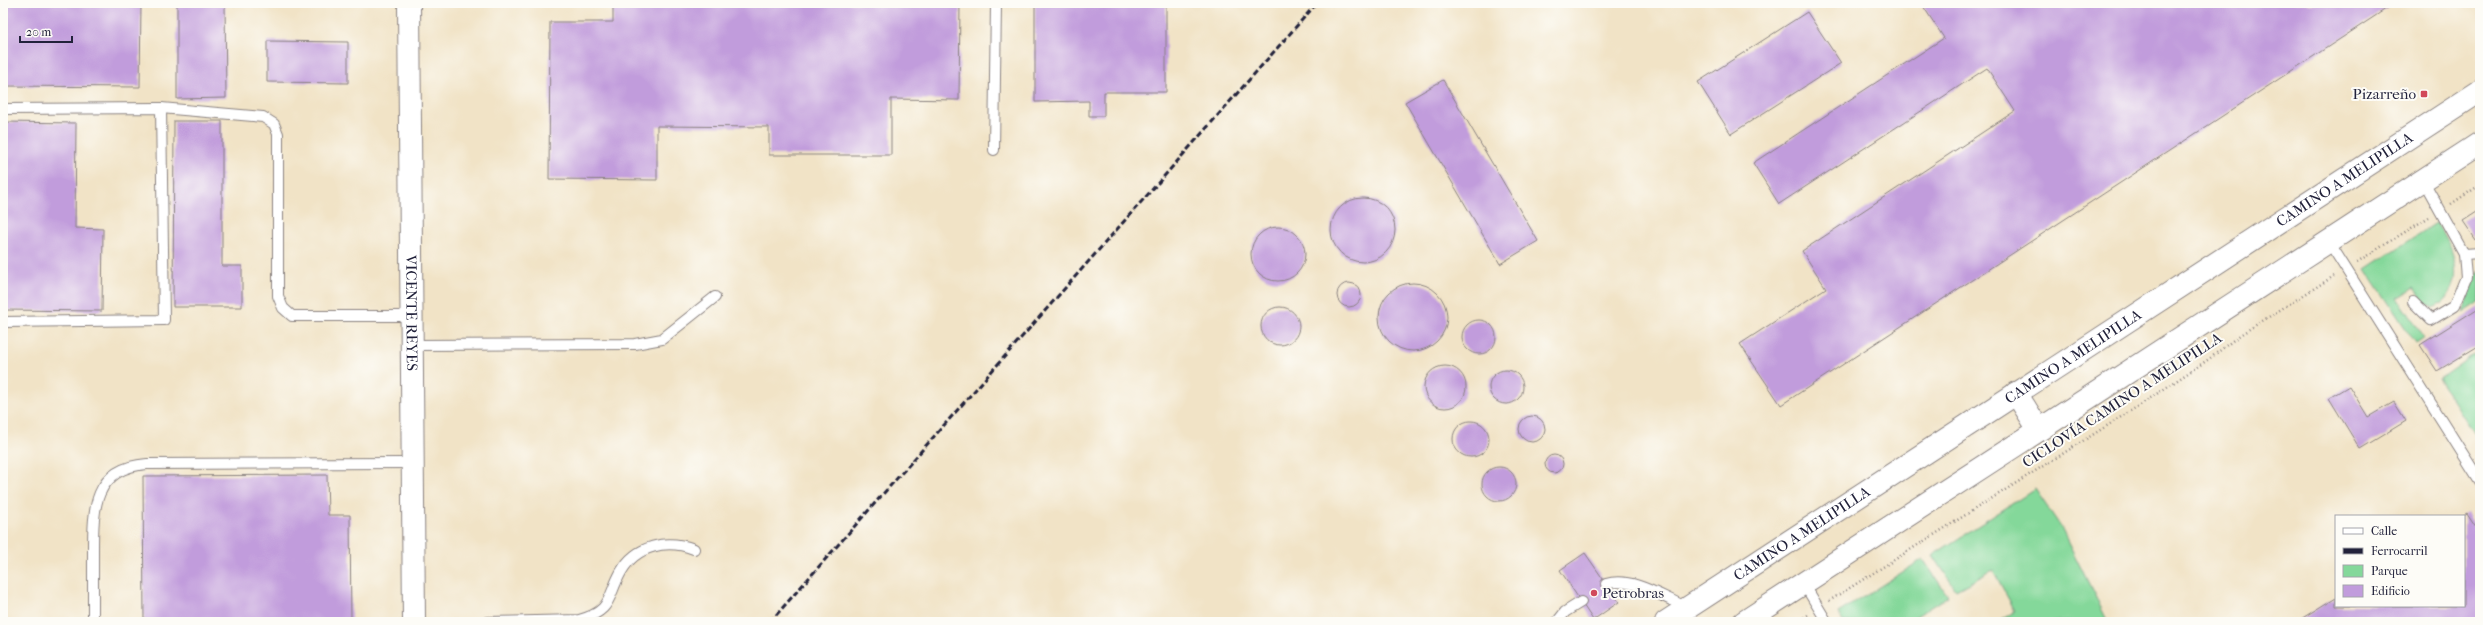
<svg xmlns="http://www.w3.org/2000/svg" width="2483" height="625" font-family="'IM FELL French Canon',serif">
  <style>
    .green { fill: #84d89a; stroke: #537d6a }
    .building { fill: #c19cdc }
    .lines { fill: none; stroke-linecap: round; stroke-linejoin: round }
    .service-casing { stroke: #8a8280; stroke-width: 12 }
    .tertiary-casing { stroke: #8a8280; stroke-width: 24 }
    .primary-casing { stroke: #8a8280; stroke-width: 24 }
    .path { stroke: #8a8280; stroke-width: 2.5; stroke-dasharray: 1 3; stroke-linecap: butt }
    .service { stroke: #fff; stroke-width: 10 }
    .tertiary { stroke: #fff; stroke-width: 22 }
    .primary { stroke: #fff; stroke-width: 22 }
    .rail { stroke: #22223b; stroke-width: 3; stroke-dasharray: 6 3; stroke-linecap: butt }
    .poi-dot { fill: #d1495b; stroke: #fdfcf7; stroke-width: 1.5 }
    .labels { text-anchor: middle; dominant-baseline: central; stroke-width: 4; stroke-linejoin: round; paint-order: stroke }
    .poi-label { font-size: 15px; fill: #22223b; stroke: #fdfcf7; text-anchor: end }
    .street-label { font-size: 15px; fill: #22223b; stroke: #fdfcf7 }
  </style>
  <rect width="100%" height="100%" fill="#fdfcf7"/>
  <filter id="ink" filterUnits="userSpaceOnUse"><feTurbulence type="fractalNoise" baseFrequency=".025" numOctaves="2"/><feDisplacementMap in="SourceGraphic" scale="8" xChannelSelector="R" yChannelSelector="G"/><feConvolveMatrix kernelMatrix="1 2 1 2 8 2 1 2 1" color-interpolation-filters="sRGB"/></filter>
  <filter id="wash" filterUnits="userSpaceOnUse"><feTurbulence type="fractalNoise" baseFrequency=".012" numOctaves="4" result="noise"/><feDisplacementMap in="SourceGraphic" scale="16" xChannelSelector="R" yChannelSelector="G"/><feGaussianBlur stdDeviation="0.9" result="paint"/><feColorMatrix in="noise" values="0 0 0 0 0 0 0 0 0 0 0 0 0 0 0 0 0 1.4 0 .05"/><feComposite in="paint" operator="in"/></filter>
  <g filter="url(#wash)">
    <rect width="100%" height="100%" fill="#f1e3c6"/>
    <g class="green">
      <path d="M 2436,223 C 2454,249 2470,287 2434,307 L 2423,301 L 2414,288 L 2398,298 L 2425,338 L 2416,344 L 2366,269 Z"/>
      <path d="M 2480,270 L 2480,302 L 2463,313 C 2467,301 2472,278 2480,270 Z"/>
      <path d="M 2473,355 L 2480,362 L 2480,442 L 2439,379 Z"/>
      <path d="M 2035,489 L 2059,524 L 2108,622 L 1998,622 L 2015,611 L 1993,570 L 1956,590 L 1933,555 Z"/>
      <path d="M 1923,559 L 1948,596 L 1907,622 L 1843,622 L 1838,613 Z"/>
    </g>
    <g id="blocks">
      <g class="building">
        <path d="M 3,3 L 141,3 L 140,87 L 3,86 Z"/>
        <path d="M 177,3 L 225,3 L 226,98 L 177,99 Z"/>
        <path d="M 613,3 L 960,3 L 959,100 L 891,99 L 891,155 L 769,155 L 769,127 L 657,126 L 657,180 L 549,179 L 550,22 L 613,22 Z"/>
        <path d="M 1035,3 L 1166,3 L 1166,92 L 1104,92 L 1104,116 L 1089,116 L 1089,101 L 1035,102 Z"/>
        <path d="M 1921,3 L 2395,3 L 1781,405 L 1740,344 L 1826,288 L 1802,251 L 2015,111 L 1987,68 L 1779,204 L 1753,163 L 1944,38 Z"/>
        <path d="M 1807,12 L 1841,63 L 1731,134 L 1698,82 Z"/>
        <path d="M 267,41 L 348,42 L 348,83 L 267,82 Z"/>
        <path d="M 1443,80 L 1538,241 L 1500,264 L 1405,102 Z"/>
        <path d="M 174,121 L 222,121 L 222,266 L 242,266 L 242,307 L 173,307 Z"/>
        <path d="M 3,122 L 76,123 L 75,228 L 103,229 L 102,311 L 3,310 Z"/>
        <circle cx="1363" cy="230" r="32"/>
        <path d="M 2480,210 L 2480,238 L 2476,240 L 2463,221 Z"/>
        <circle cx="1278" cy="254" r="27"/>
        <circle cx="1349" cy="295" r="12"/>
        <circle cx="1413" cy="317" r="34"/>
        <circle cx="1280" cy="326" r="19"/>
        <path d="M 2480,307 L 2480,345 L 2437,371 L 2420,345 Z"/>
        <circle cx="1479" cy="337" r="17"/>
        <circle cx="1445" cy="387" r="21"/>
        <circle cx="1506" cy="387" r="17"/>
        <path d="M 2349,386 L 2368,417 L 2394,402 L 2406,421 L 2360,449 L 2329,398 Z"/>
        <circle cx="1532" cy="429" r="13"/>
        <circle cx="1471" cy="439" r="18"/>
        <circle cx="1554" cy="464" r="9"/>
        <circle cx="1499" cy="484" r="17"/>
        <path d="M 327,475 L 328,515 L 350,515 L 351,622 L 144,622 L 143,476 Z"/>
        <path d="M 2467,513 L 2480,533 L 2480,622 L 2296,622 L 2336,597 L 2336,606 L 2464,606 L 2464,516 L 2462,516 Z"/>
        <path d="M 1585,553 L 1619,602 L 1593,620 L 1560,570 Z"/>
      </g>
    </g>
  </g>
  <g filter="url(#ink)">
    <use href="#blocks" fill-opacity="0" stroke="#8a8280" stroke-width="1"/>
    <g class="lines">
      <defs>
        <g id="service">
          <path d="M 161,108 L 263,117 L 274,124 L 278,134 L 278,296 L 283,308 L 292,316 L 413,316"/>
          <path d="M 3,109 L 161,108 L 164,320 L 3,322"/>
          <path d="M 994,150 L 996,3"/>
          <path d="M 2423,180 L 2464,254 L 2480,253"/>
          <path d="M 2329,242 L 2480,481"/>
          <path d="M 2413,302 L 2431,320 L 2454,306 L 2466,277 L 2464,254"/>
          <path d="M 413,345 L 635,344 L 662,339 L 715,297"/>
          <path d="M 1606,584 C 1633,576 1664,598 1688,608"/>
          <path d="M 1804,584 L 1827,622"/>
          <path d="M 93,622 C 93,599 93,577 93,554 C 93,511 92,468 147,464 L 413,463"/>
          <path d="M 487,622 L 579,620 C 613,611 607,597 621,572 C 636,545 667,539 694,549"/>
          <path d="M 1557,622 L 1565,612 L 1581,602"/>
        </g>
        <g id="tertiary">
          <path id="s1" d="M 409,3 L 414,622"/>
        </g>
        <g id="primary">
          <path d="M 2016,393 L 2039,430"/>
          <path id="s2" d="M 1666,622 L 2480,91"/>
          <path d="M 1744,622 L 2480,143"/>
        </g>
      </defs>
      <use href="#service" class="service-casing"/>
      <use href="#tertiary" class="tertiary-casing"/>
      <use href="#primary" class="primary-casing"/>
      <g class="path">
        <path d="M 2451,204 L 2480,185"/>
        <path d="M 2357,262 L 2429,217"/>
        <path d="M 1829,601 L 2140,405 L 2209,359 L 2240,335 L 2334,276"/>
        <path d="M 1797,622 L 1808,615"/>
      </g>
      <use href="#service" class="service"/>
      <use href="#tertiary" class="tertiary"/>
      <use href="#primary" class="primary"/>
      <path class="rail" d="M 770,622 L 1317,3"/>
    </g>
  </g>
  <g class="poi-dot">
    <rect x="2420" y="90" width="8" height="8" rx="2"/>
    <circle cx="1594" cy="593" r="4"/>
  </g>
  <g class="labels">
    <g class="poi-label">
      <text x="2416" y="94">Pizarreño</text>
      <text x="1602" y="593" text-anchor="start">Petrobras</text>
    </g>
    <g class="street-label">
      <text stroke="none"><textPath href="#s2" startOffset="810">CAMINO A MELIPILLA</textPath></text>
      <text stroke="none"><textPath href="#s1" startOffset="310">VICENTE REYES</textPath></text>
      <text stroke="none"><textPath href="#s2" startOffset="486">CAMINO A MELIPILLA</textPath></text>
      <text transform="translate(2122 400) rotate(-33)">CICLOVÍA CAMINO A MELIPILLA</text>
      <text stroke="none"><textPath href="#s2" startOffset="162">CAMINO A MELIPILLA</textPath></text>
    </g>
  </g>
  <rect width="2483" height="625" fill="none" stroke="#fdfcf7" stroke-width="16"/>
  <rect x="2335" y="515" width="130" height="92" fill="#fdfcf7" stroke="#a5a5ac"/>
  <rect x="2343" y="528" width="20" height="6" fill="#ffffff" stroke="#a5a5ac"/>
  <text x="2371" y="535" font-size="12" fill="#22223b">Calle</text>
  <rect x="2343" y="548" width="20" height="6" fill="#22223b" stroke="#a5a5ac"/>
  <text x="2371" y="555" font-size="12" fill="#22223b">Ferrocarril</text>
  <rect x="2343" y="565" width="20" height="12" fill="#84d89a" stroke="#a5a5ac"/>
  <text x="2371" y="575" font-size="12" fill="#22223b">Parque</text>
  <rect x="2343" y="585" width="20" height="12" fill="#c19cdc" stroke="#a5a5ac"/>
  <text x="2371" y="595" font-size="12" fill="#22223b">Edificio</text>
  <path d="M20 36v6h52v-6" fill="none" stroke="#22223b" stroke-width="2"/>
  <text x="26" y="36" font-size="12" fill="#22223b" stroke="#fdfcf7" stroke-width="3" paint-order="stroke">20 m</text>
</svg>
